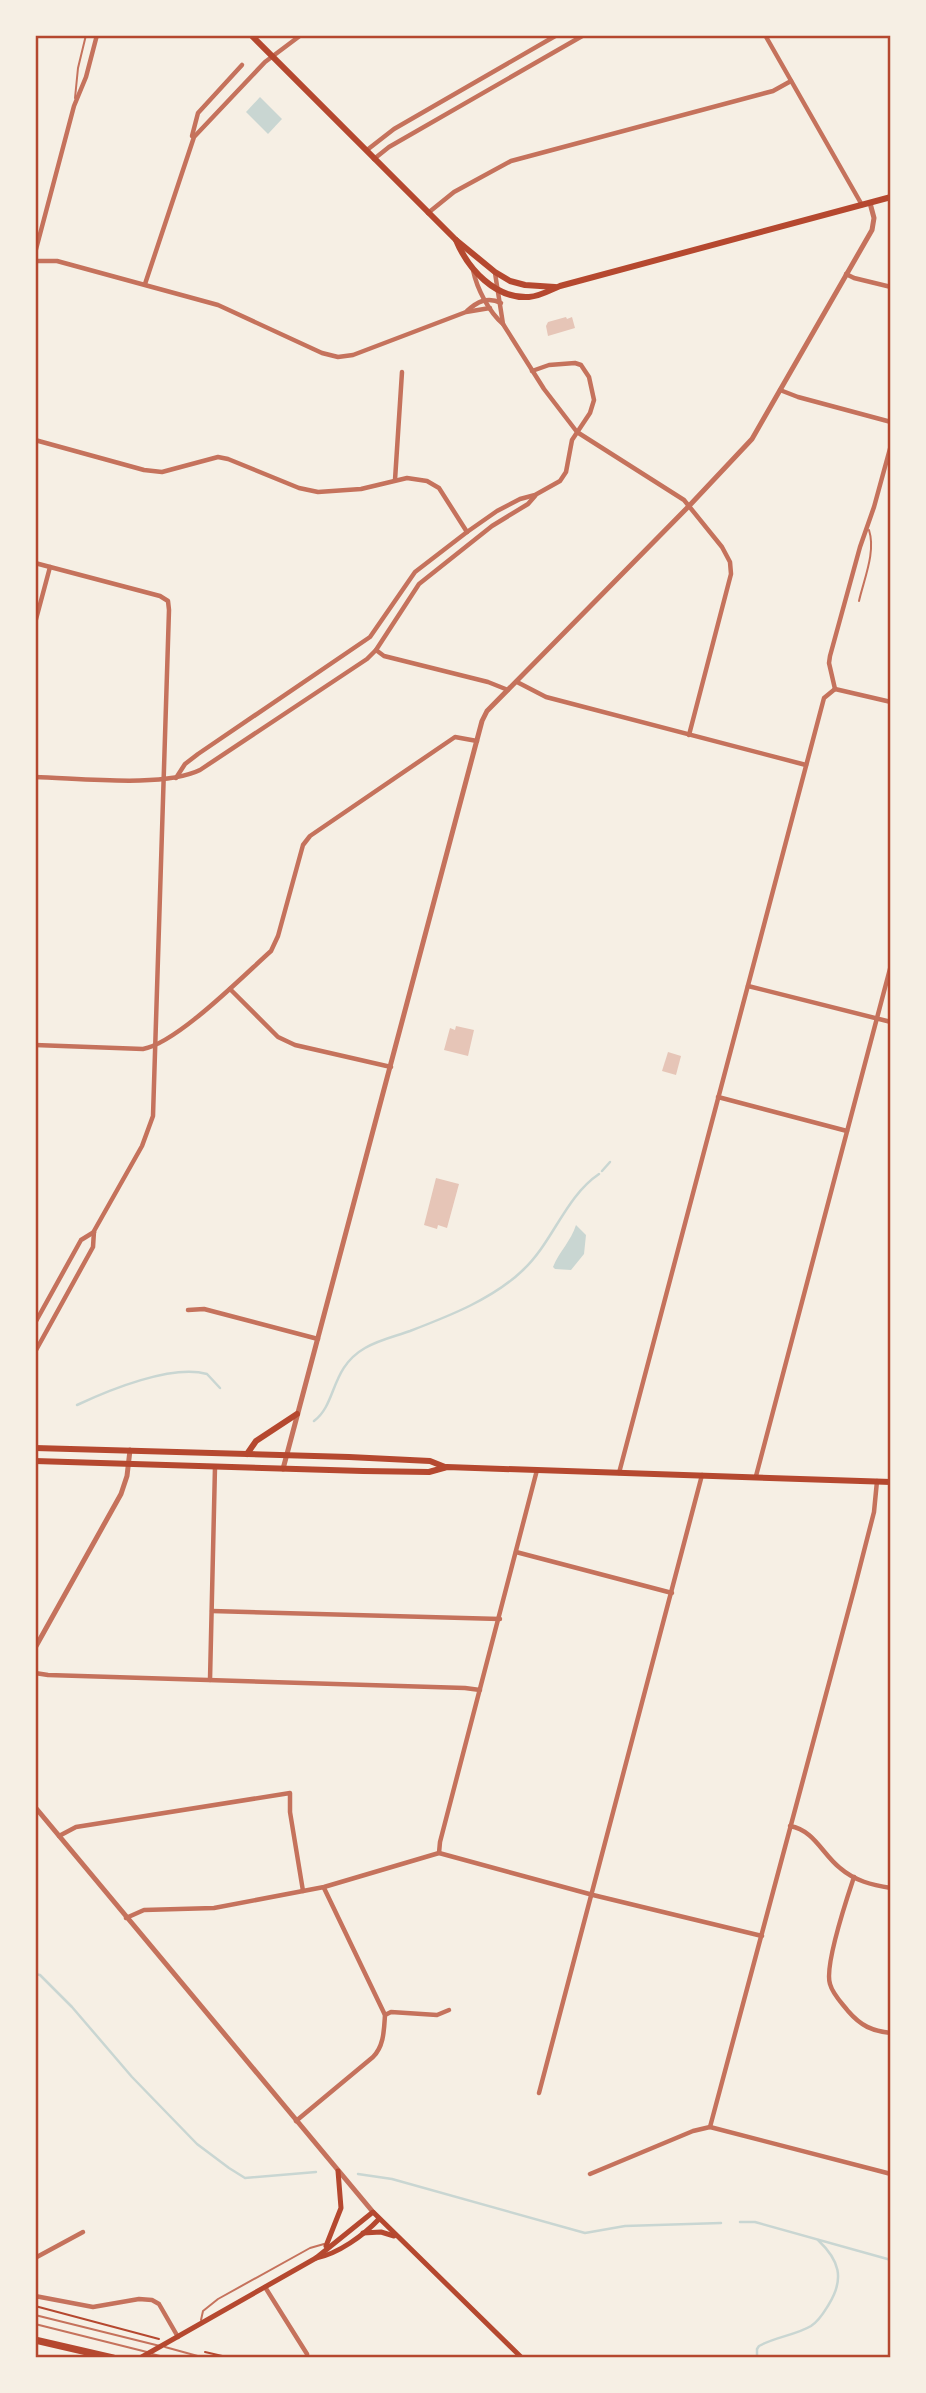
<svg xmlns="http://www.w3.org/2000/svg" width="926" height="2393" font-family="Quicksand,sans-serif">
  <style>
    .water { fill: #c9d6d2 }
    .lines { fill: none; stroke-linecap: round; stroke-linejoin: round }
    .stream { stroke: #c9d6d2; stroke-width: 2.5 }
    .building { fill: #e6c5b7 }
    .path { stroke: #b5482f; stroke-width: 2 }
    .service { stroke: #c5725c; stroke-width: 2 }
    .minor { stroke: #c5725c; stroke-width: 4.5 }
    .tertiary { stroke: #c5725c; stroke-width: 5 }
    .secondary { stroke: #b5482f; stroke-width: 5 }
    .primary { stroke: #b5482f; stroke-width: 6 }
    .motorway { stroke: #b5482f; stroke-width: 7 }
    .neatline { fill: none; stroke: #b5482f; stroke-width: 2.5 }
  </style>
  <rect width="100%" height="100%" fill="#f6efe4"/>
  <g class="water">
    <path d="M 260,97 L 282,119 L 268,134 L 246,112 Z"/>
    <path d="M 576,1225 L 586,1235 L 584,1254 L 571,1270 L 555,1269 L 553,1267 C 559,1252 571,1241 576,1225 Z"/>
  </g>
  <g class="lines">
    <g class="stream">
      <path d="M 602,1171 L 610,1162"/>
      <path d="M 77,1405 C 109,1390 172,1364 207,1374 L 220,1388"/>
      <path d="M 314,1421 C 337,1404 330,1368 365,1348 C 378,1340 396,1336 410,1331 C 449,1316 493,1299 523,1270 C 553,1242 565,1197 599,1174"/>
      <path d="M 35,1974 L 40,1975 L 72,2007 L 132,2077 L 197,2144 L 229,2168 L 245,2178 L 316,2172"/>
      <path d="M 358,2174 L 392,2179 L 585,2233 L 625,2226 L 721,2223"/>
      <path d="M 740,2222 L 755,2222 L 891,2260"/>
      <path d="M 757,2358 L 757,2349 L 759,2346 C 775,2337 796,2335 811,2326 C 820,2320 824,2312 829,2304 C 845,2278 839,2260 818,2240"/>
    </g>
  </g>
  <g class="building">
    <path d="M 566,317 L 567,319 L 572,317 L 575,328 L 548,336 L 546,326 L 548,322 Z"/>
    <path d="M 456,1026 L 474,1030 L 468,1056 L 444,1050 L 450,1028 L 455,1030 Z"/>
    <path d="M 668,1052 L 681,1056 L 676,1075 L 662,1071 Z"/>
    <path d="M 436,1178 L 459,1184 L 447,1228 L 438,1225 L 437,1229 L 424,1225 Z"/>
  </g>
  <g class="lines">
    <g class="path">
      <path d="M 35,2306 L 159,2339"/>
      <path d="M 205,2352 L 231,2358"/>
    </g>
    <g class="service">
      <path d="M 75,98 L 78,68 L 86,35"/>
      <path d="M 859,601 C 864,579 876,552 869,530"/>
      <path d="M 35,2315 L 160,2346"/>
      <path d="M 201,2320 L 203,2311 L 218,2299 L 310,2248 L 324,2244"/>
      <path d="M 35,2324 L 147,2352"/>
      <path d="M 165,2347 L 205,2358"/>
      <path d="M 152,2354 L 168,2358"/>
    </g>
    <g class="minor">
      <path d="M 765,35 L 862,205"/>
      <path d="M 192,136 L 198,113 L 242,65"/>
      <path d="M 367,150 L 394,129 L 557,35"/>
      <path d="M 374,159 L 389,147 L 584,35"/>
      <path d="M 428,213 L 454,192 L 511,161 L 773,91 L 791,81"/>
      <path d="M 35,253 L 74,106 L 86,77 L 97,35"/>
      <path d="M 35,261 L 57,261 L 218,305 L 322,353 L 338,357 L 353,355 L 466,312 L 490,308"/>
      <path d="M 473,270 C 477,289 489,312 503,324 L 544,389 L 577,432 L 684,500 L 722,547 L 730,562 L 731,574 L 689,735"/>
      <path d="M 495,273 L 503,324"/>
      <path d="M 846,274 L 854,278 L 891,287"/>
      <path d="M 145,284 L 194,137 L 265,62 L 301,35"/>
      <path d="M 467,311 C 477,302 487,296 501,303"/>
      <path d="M 780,390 L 798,397 L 891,422"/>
      <path d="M 35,440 L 144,470 L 162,472 L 218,457 L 228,459 L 299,488 L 318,492 L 361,489 L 407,478 L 427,481 L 439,488 L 467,532"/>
      <path d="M 395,480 L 402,372"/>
      <path d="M 35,563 L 160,596 L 168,601 L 169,610 L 153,1116 L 142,1146 L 94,1231 L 93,1247 L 35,1352"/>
      <path d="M 35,623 L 50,567"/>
      <path d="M 376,650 L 384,656 L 488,682 L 508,690"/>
      <path d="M 517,682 L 546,697 L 806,765"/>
      <path d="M 835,689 L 829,663 L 830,656 L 860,547 L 874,507 L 891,445"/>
      <path d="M 835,689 L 891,702"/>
      <path d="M 35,777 C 79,778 163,788 200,770 L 367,659 L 376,650 L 419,584 L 492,526 L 528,504 L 535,496"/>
      <path d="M 176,778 L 185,764 L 198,754 L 370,637 L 415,572 L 467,532 L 497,511 L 520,499 L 535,495 L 560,481 L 566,472 L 572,440 L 590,413 L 594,400 L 589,377 L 581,365 L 575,363 L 549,365 L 532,371"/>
      <path d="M 748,986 L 891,1022"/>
      <path d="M 230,989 L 278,1037 L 295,1045 L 391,1067"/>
      <path d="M 35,1045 L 143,1049 C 177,1043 243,976 271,951 L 278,936 L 303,845 L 310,836 L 455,737 L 477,741"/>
      <path d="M 718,1097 L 847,1131"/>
      <path d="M 188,1310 L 204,1309 L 318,1339"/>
      <path d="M 35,1323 L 81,1240 L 94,1232"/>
      <path d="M 619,1473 L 824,698 L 835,689"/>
      <path d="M 756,1476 L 891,965"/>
      <path d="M 516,1552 L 672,1593"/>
      <path d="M 212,1611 L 500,1619"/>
      <path d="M 35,1673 L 48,1675 L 465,1688 L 480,1690"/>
      <path d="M 210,1680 L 215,1467"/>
      <path d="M 790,1826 C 814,1830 823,1855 840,1868 C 855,1881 872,1885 891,1888"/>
      <path d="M 59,1836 L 76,1827 L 290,1793 L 290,1812 L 303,1891"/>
      <path d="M 439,1853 L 440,1842 L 537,1470"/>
      <path d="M 854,1877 C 847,1898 824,1966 830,1984 C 833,1995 842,2003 848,2011 C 861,2026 872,2031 891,2033"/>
      <path d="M 126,1918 L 144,1910 L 214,1908 L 324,1887 L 439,1853 L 593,1895 L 762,1936"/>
      <path d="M 385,2015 L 391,2012 L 437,2015 L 449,2010"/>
      <path d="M 539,2093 L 702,1475"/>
      <path d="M 296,2121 L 373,2057 C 384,2046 384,2030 385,2015 L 324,1888"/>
      <path d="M 710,2127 L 855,1586 L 874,1512 L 877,1481"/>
      <path d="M 590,2174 L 693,2131 L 710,2127 L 891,2174"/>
      <path d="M 35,2258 L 83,2232"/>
      <path d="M 265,2287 L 307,2354"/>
      <path d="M 35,2296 L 93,2307 L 139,2299 L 152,2300 L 159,2304 L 178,2337"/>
    </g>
    <g class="tertiary">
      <path d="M 283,1469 L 482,721 L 487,711 L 689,506 L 752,439 L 872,230 L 874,218 L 870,203"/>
      <path d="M 35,1648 L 121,1494 L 127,1476 L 130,1450"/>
      <path d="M 35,1807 L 373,2212"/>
    </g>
    <g class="secondary">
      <path d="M 363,2233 L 381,2232 L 394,2236"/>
      <path d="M 326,2246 L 341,2208 L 338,2171"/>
      <path d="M 316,2258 C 338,2254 364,2235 379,2219"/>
      <path d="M 140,2358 L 316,2258 L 373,2212 L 522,2358"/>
    </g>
    <g class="primary">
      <path d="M 251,35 L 456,240 L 495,272 L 510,281 L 525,285 L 555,287"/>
      <path d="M 456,240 C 468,269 495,299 529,297 C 541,296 550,290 560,286 L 891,197"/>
      <path d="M 35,1448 L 349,1457 L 430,1461 L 445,1467"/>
      <path d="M 247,1454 L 256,1441 L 297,1414"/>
      <path d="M 35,1461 L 363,1471 L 429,1472 L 447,1467 L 891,1482"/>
    </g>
    <path class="motorway" d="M 35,2340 L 113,2358"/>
  </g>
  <rect width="926" height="2393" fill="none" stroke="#f6efe4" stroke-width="74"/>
  <rect x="37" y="37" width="852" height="2319" class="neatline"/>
</svg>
